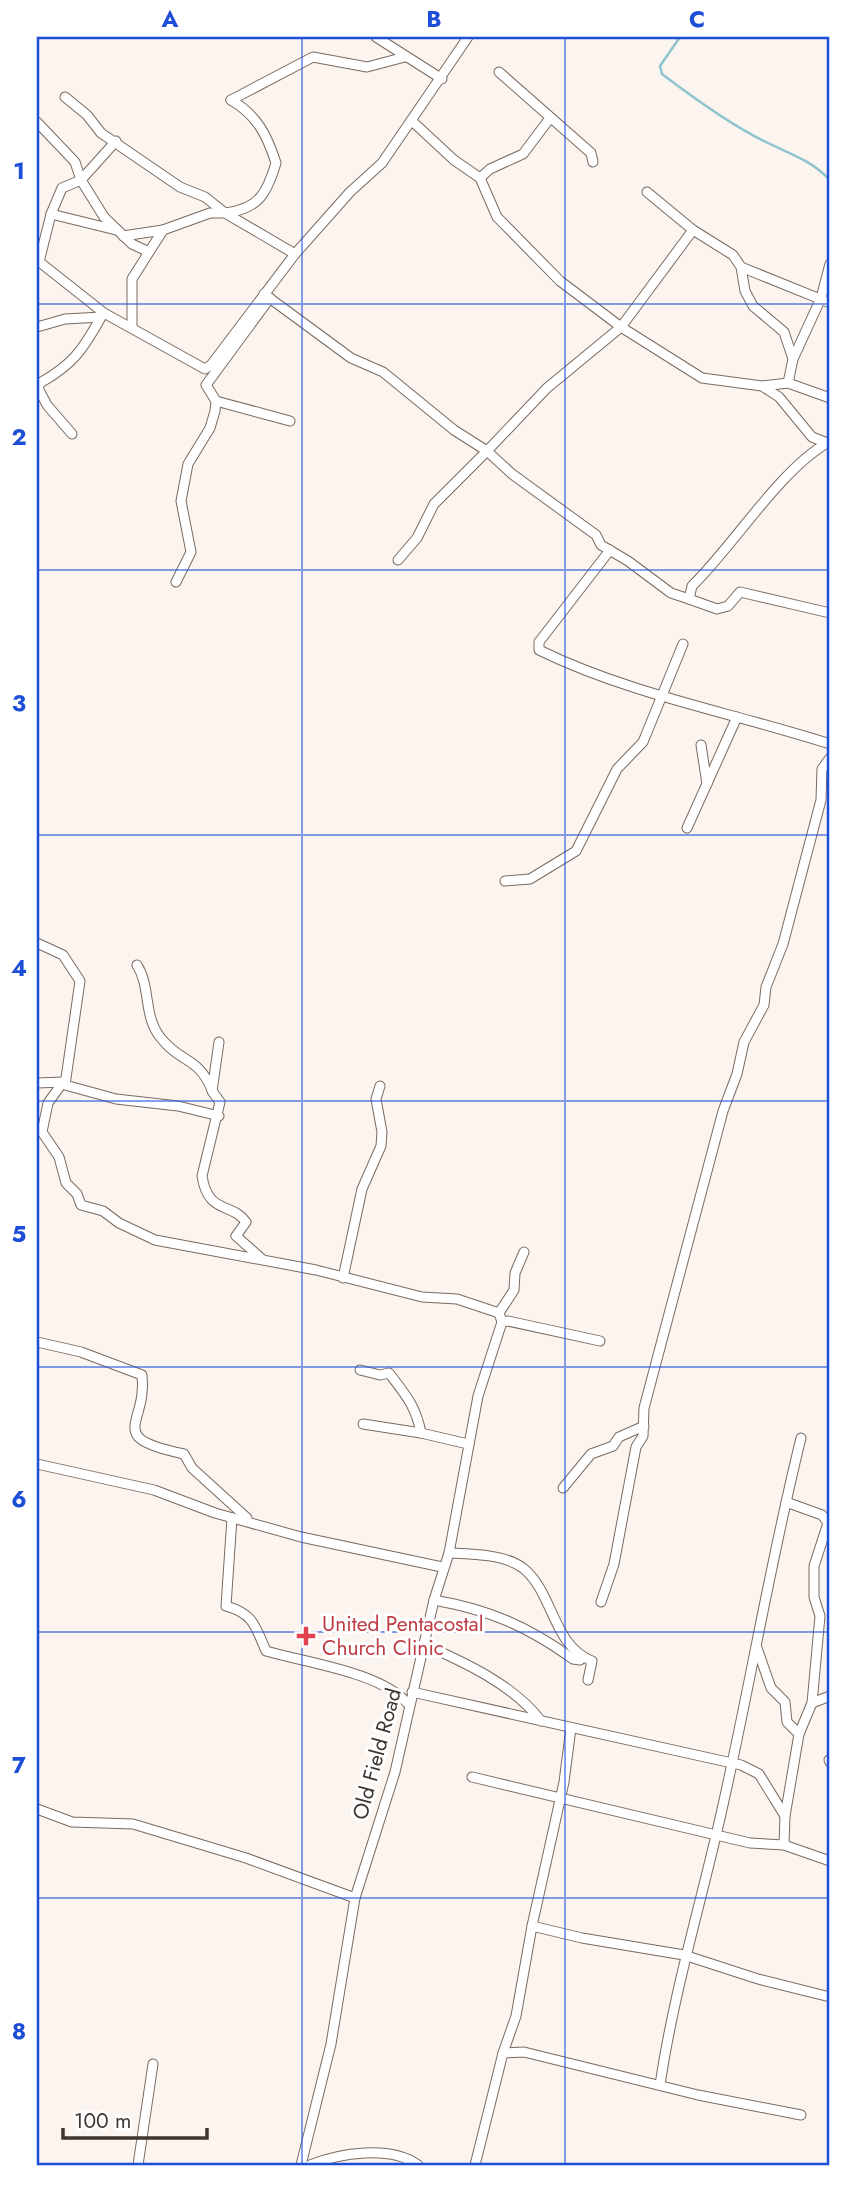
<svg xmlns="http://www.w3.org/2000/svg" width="867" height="2202" font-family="Jost,sans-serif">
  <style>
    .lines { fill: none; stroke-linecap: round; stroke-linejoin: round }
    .stream { stroke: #8fc4ce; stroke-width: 2.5 }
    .minor-casing { stroke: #7b6a5f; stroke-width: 11 }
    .minor { stroke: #fff; stroke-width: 9 }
    .grid { fill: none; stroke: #1d4ed8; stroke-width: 2; stroke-opacity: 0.55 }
    .health-dot { fill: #e0444e; stroke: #fff; stroke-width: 2.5 }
    .labels { text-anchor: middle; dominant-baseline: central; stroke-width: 6; stroke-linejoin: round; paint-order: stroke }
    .health-label { font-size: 21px; fill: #be3a42; stroke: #fff; text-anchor: start }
    .street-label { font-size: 21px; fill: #3e3631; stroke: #fff }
    .neatline { fill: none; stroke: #1d4ed8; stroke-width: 2.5 }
    .grid-label { font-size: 23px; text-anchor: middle; font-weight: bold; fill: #1d4ed8 }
  </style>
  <rect width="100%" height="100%" fill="#fcf4ef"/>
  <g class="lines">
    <path class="stream" d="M 680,37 L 660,66 L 662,74 C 691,96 732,126 766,142 C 790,154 811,160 830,180"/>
    <defs>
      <g id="minor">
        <path d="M 376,37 L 442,79"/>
        <path d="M 499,72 L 591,153 L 593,162"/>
        <path d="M 65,97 L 87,115 L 101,133 L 180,187 L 205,197 L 225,213 C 259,209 267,193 276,163 C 267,135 257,115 231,100"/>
        <path d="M 231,100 L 313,57 L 367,67 L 405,57"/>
        <path d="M 37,122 L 75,162 L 81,180 L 104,217 L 132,244 L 149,252"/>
        <path d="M 413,122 L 454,160 L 480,178 L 497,217 L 560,281 L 621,327 L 693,230"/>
        <path d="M 480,178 L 490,169 L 523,154 L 550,118"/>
        <path d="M 647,192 L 693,230 L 733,255 L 741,267 L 745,291 L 753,306 L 784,332 L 793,359"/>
        <path d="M 51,214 L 116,230"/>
        <path d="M 123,236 L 163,230"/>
        <path d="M 37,260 L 104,313 L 205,369 L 211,365 L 295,254 L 350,192 L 382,163 L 468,37"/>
        <path d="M 39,262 L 51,214 L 62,188 L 81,180 L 116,141"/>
        <path d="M 741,267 L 830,303"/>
        <path d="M 264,294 L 351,358 L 383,372 L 454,430 L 487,451 L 547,388 L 621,327 L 702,378 L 762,386 L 779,397 L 812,437 L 830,444"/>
        <path d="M 37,327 L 65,319 L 101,317"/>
        <path d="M 132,327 L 132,279 L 163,230 L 210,213 L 225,213 L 295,254"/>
        <path d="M 788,383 L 793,359 L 821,298 L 830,264"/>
        <path d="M 762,386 L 788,383 L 830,398"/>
        <path d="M 216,401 L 290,421"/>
        <path d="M 72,434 L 47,405 L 38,388 L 40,383 C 72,365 82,351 100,319"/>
        <path d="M 827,443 C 779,471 734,545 692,586 L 689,599 L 717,609 L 728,606 L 740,592 L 830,613"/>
        <path d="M 610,550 L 539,642 L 539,650 C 631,695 734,713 830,744"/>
        <path d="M 398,560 L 417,538 L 434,504 L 487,451 L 512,474 L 596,535 L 601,545 L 628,561 L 671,593 L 689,599"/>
        <path d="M 176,582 L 191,552 L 181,501 L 188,464 L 210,428 L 215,411 L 216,401 L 206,385 L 270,298"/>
        <path d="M 701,745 L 707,784"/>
        <path d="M 687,828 L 737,717"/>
        <path d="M 505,881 L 530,879 L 576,851 L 617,769 L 643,742 L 683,644"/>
        <path d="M 37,943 L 63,955 L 80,981 L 65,1085 L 116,1099 L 178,1106 L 219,1116"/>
        <path d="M 137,965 C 151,987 143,1015 160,1037 C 181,1064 198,1056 212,1090"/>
        <path d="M 219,1042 L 212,1091 L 220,1102 L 202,1176 C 208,1215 232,1202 246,1222 L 236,1236 L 262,1259"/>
        <path d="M 63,1082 L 48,1103 L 42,1132 L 59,1157 L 66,1183 L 77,1194 L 81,1205 L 103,1211 L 119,1223 L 155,1240 L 316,1270 L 422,1297 L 457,1299 L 499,1313"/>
        <path d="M 37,1083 L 63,1082"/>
        <path d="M 343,1278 L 362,1189 L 381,1146 L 382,1132 L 376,1099 L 380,1086"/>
        <path d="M 499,1313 L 514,1290 L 515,1273 L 524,1252"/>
        <path d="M 502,1322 L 508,1321 L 600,1341"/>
        <path d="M 37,1342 L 81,1352 L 142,1375 C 148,1425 103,1437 184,1454 L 192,1468 L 247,1518"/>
        <path d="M 360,1370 L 380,1375 L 389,1373 C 405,1394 416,1406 421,1433 L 468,1444"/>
        <path d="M 363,1424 L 421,1433"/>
        <path d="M 37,1464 L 154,1490 L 215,1513 L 301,1537 L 442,1567"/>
        <path d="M 563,1488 L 591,1454 L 613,1446 L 619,1437 L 644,1426"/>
        <path d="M 786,1502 L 822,1515 L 828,1523 L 814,1566 L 814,1597 L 820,1616 L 812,1703 L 799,1734"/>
        <path d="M 232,1518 L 226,1606 C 254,1614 255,1626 266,1651 C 307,1663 382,1672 409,1705"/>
        <path d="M 449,1553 C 471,1554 504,1554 523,1568 C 554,1593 552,1645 592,1661 L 588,1680"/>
        <path d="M 434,1600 C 490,1610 527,1626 573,1659 L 580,1660"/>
        <path d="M 601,1602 L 614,1564 L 636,1447 L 643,1436 L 644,1408 L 723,1111 L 737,1074 L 744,1042 L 764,1005 L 766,987 L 783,944 L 821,800 L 822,769 L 830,758"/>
        <path d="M 423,1644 C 464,1662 514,1685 541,1721"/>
        <path d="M 757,1648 L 771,1688 L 785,1702 L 787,1722 L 799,1734 L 785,1816 L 784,1845"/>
        <path d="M 412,1692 L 741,1765 L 759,1774 L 785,1816"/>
        <path d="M 812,1703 L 830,1696"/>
        <path d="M 571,1728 L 564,1782 L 532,1926 L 582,1938 L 684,1955 L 758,1979 L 830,1997"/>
        <path d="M 829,1760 L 830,1762"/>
        <path d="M 472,1777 L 750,1843 L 784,1845 L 830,1861"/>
        <path d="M 37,1809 L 72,1822 L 133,1824 L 246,1858 L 355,1898"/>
        <path d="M 503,2053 L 516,2016 L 532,1926"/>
        <path d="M 660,2085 C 673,1997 698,1913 718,1827 C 748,1698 769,1567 801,1438"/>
        <path d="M 138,2165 L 153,2064"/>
        <path d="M 301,2165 L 331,2044 L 355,1898 L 395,1772 L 434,1600 L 449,1553 L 478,1396 L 502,1322 L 499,1313"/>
        <path d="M 310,2165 C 340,2153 390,2145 418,2165"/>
        <path d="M 475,2165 L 503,2053 L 524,2052 L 698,2095 L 801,2115"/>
      </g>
    </defs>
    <use href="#minor" class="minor-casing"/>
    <use href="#minor" class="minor"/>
  </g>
  <path class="grid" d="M 302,37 L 302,2165M 565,37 L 565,2165M 37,304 L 830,304M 37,570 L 830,570M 37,835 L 830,835M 37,1101 L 830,1101M 37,1367 L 830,1367M 37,1632 L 830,1632M 37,1898 L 830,1898"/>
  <path class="health-dot" d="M302.5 1625.5h7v7h7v7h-7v7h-7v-7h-7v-7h7z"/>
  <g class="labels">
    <g class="health-label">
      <text x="322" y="1624">United Pentacostal<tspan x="322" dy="24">Church Clinic</tspan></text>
    </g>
    <g class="street-label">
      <text transform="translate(377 1754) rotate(-75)">Old Field Road</text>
    </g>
  </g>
  <rect width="867" height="2202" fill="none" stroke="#ffffff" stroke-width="77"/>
  <path d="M63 2128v10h144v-10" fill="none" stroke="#3e3631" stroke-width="3.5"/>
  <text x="74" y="2128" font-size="21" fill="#3e3631" stroke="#ffffff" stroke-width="5" paint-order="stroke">100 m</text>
  <rect x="38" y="38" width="790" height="2126" class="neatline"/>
  <g class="grid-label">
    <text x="170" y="27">A</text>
    <text x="434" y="27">B</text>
    <text x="697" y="27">C</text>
    <text x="19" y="179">1</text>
    <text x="19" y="445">2</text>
    <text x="19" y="711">3</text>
    <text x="19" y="976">4</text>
    <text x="19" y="1242">5</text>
    <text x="19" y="1507">6</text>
    <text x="19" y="1773">7</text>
    <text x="19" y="2039">8</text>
  </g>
</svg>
